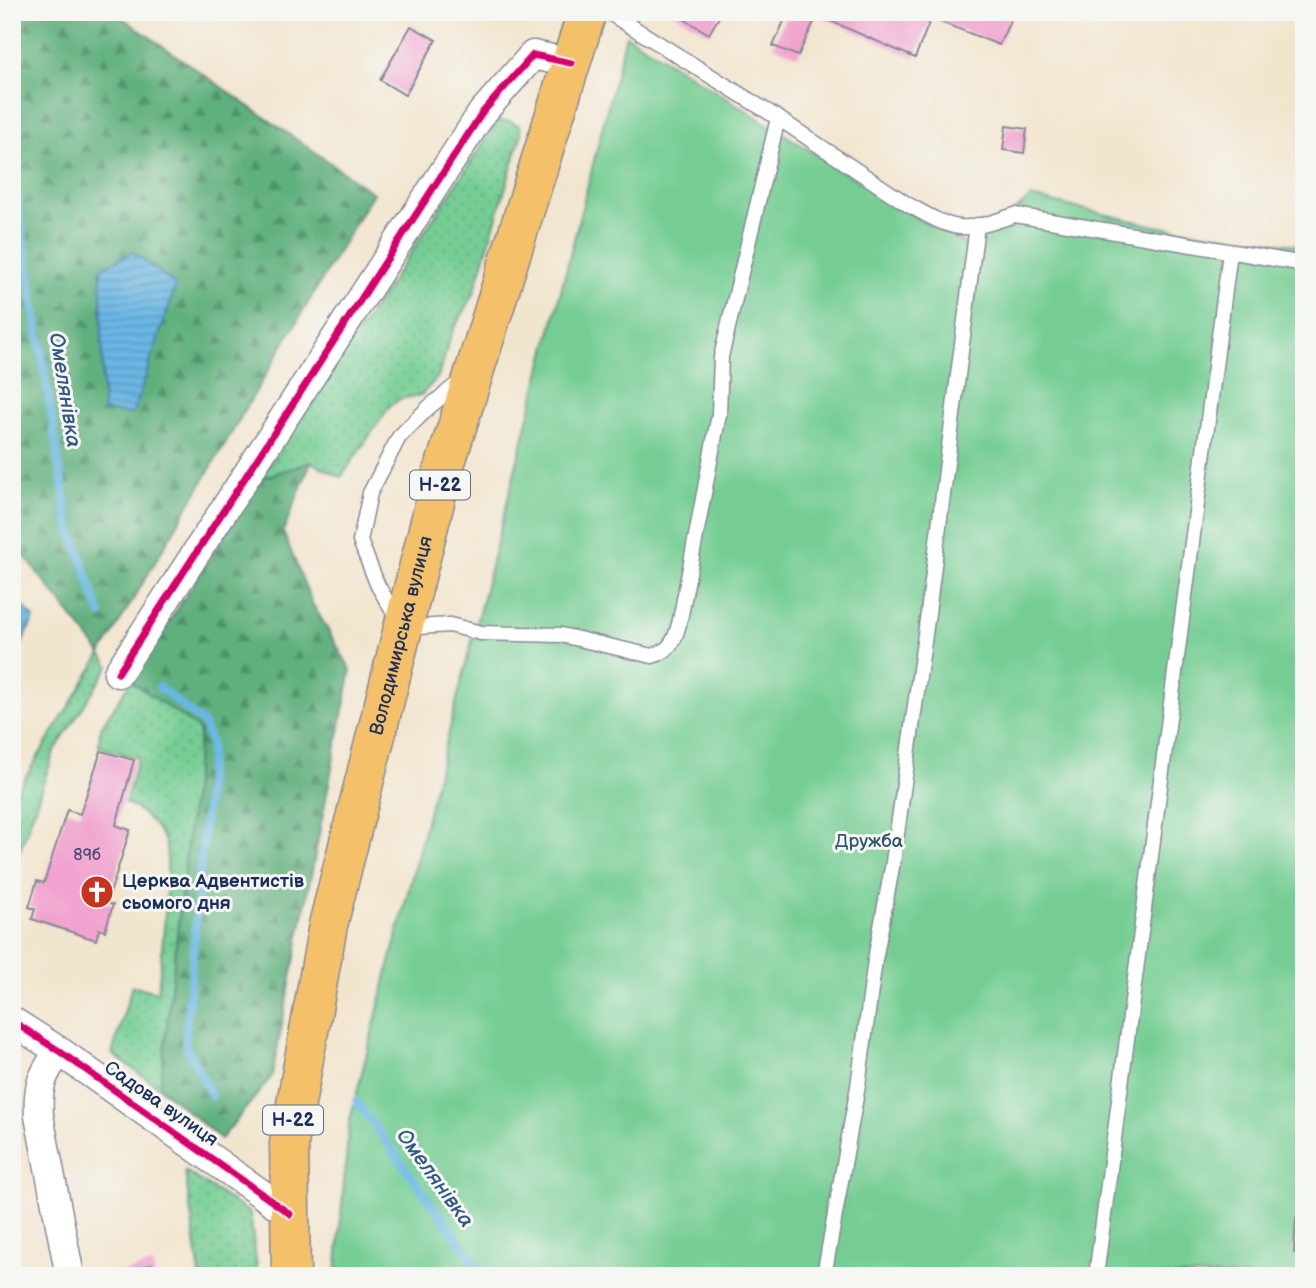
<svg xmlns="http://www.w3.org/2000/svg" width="1316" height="1288" font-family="'Balsamiq Sans',sans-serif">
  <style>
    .grass { fill: url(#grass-dots); stroke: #487e78; stroke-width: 2 }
    .forest { fill: url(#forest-firs); stroke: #3e706e; stroke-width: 2 }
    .garden { fill: #75cd93; stroke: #487e78; stroke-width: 2 }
    .water { fill: url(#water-rules); stroke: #4373a1; stroke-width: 2 }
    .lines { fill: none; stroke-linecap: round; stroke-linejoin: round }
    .stream { stroke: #6bb7e4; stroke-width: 8 }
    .building { fill: #f1a2cf }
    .lane-casing { stroke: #868a96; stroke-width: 17 }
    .street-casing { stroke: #868a96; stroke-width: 31 }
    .primary-casing { stroke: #868a96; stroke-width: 41 }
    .lane { stroke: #fff; stroke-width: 14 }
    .street { stroke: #fff; stroke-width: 28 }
    .primary { stroke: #f4c16a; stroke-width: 38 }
    .cycleway-casing { stroke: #f6f6f2; stroke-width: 11 }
    .cycleway { stroke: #d6006c; stroke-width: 7 }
    .labels { text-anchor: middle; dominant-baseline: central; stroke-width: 6; stroke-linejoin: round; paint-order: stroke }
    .number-label { font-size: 16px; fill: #504c7a }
    .shield { fill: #f6f6f2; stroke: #5d6b8a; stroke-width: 2 }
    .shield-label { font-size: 18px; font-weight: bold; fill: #1b2f5e }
    .street-label { font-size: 19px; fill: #1b2f5e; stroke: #f6f6f2 }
    .park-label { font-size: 19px; fill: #32566b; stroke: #f6f6f2 }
    .poi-label { font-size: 19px; font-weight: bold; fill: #1b2f5e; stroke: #f6f6f2; text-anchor: start }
    .water-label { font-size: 21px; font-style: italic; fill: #335886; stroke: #f6f6f2 }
  </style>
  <defs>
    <pattern id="grass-dots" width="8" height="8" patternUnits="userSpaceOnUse" patternTransform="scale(1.75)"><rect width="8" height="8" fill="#75cd93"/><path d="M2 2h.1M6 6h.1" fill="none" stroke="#65b081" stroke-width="1.8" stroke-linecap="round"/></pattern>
    <pattern id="forest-firs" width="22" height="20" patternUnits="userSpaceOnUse" patternTransform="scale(1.75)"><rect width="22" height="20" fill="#60b07d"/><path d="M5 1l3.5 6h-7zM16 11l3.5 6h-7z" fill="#4e906a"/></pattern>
    <pattern id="water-rules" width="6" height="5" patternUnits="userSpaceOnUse" patternTransform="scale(1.75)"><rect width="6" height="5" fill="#6bb7e4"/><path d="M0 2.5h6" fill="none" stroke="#5795bc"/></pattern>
  </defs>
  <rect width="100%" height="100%" fill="#f6f6f2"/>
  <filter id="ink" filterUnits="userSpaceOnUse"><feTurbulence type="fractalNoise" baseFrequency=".0143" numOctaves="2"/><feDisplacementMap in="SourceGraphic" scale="14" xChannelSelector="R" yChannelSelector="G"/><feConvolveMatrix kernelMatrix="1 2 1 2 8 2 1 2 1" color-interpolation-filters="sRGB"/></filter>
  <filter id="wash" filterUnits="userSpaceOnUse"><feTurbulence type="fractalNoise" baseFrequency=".00686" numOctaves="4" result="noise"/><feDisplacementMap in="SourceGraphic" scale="28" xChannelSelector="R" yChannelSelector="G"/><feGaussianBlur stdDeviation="1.57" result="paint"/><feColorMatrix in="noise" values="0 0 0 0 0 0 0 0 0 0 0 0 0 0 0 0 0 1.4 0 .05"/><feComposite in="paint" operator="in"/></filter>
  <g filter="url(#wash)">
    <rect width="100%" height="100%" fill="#f2e5ce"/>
    <g class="grass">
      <path d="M 498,121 L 510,121 L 520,126 L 521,136 L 473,296 L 453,330 L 438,377 L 421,395 L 400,399 L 390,406 L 341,477 L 311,462 L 261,478 Z"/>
      <path d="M 101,654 L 109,666 L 54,752 L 12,874 L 12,799 Z"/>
      <path d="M 131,681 L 200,729 L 160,1088 L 112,1054 L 132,986 L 158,992 C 160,967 173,857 164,840 C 156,825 140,808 125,803 L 138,758 L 99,747 L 100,729 Z"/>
      <path d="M 185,1171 L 250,1213 L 258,1276 L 200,1276 Z"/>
    </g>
    <g class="forest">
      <path d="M 12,12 L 114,12 L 373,193 L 101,654 L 12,540 Z"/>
      <path d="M 311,462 L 283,532 L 312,603 L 351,670 L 272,1076 L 221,1139 L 160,1088 L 200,730 L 131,681 L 261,478 Z"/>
    </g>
    <path class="garden" d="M 626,35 L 919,219 L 967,245 L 994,230 L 1031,197 L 1155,226 L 1304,246 L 1304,1276 L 336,1276 L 349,1124 Z"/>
    <g class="water">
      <path d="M 133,252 L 176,285 L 133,414 L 103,411 L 101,269 Z"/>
      <path d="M 12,594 L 34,618 L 17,654 L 12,654 Z"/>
    </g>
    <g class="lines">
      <g class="stream">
        <path d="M 12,166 L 68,520 L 101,615"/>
        <path d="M 159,687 L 204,724 L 211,744 L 185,1044 L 212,1097"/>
        <path d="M 356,1101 L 485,1276"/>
      </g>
    </g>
    <g id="blocks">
      <g class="building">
        <path d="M 672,12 L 722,12 L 709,34 Z"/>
        <path d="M 788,12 L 1014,12 L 999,45 L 931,18 L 915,58 L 817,15 L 798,56 L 773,46 Z"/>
        <path d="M 411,26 L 436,40 L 405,95 L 380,80 Z"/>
        <path d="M 1006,126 L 1027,129 L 1024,153 L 1003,150 Z"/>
        <path d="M 101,751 L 134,760 L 116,825 L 130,830 L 107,903 L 113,905 L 105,931 L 99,929 L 96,940 L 32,919 L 35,909 L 29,907 L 37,881 L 44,883 L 67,810 L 80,814 Z"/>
        <path d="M 1296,1217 L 1304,1217 L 1304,1253 L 1294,1253 Z"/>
        <path d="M 152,1264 L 155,1276 L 114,1276 L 114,1275 Z"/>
      </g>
    </g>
  </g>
  <g filter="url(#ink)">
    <use href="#blocks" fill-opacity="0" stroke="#868a96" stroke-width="2"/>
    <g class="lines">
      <defs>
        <g id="lane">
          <path d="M 608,12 L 778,118 L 907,204 C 922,212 942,225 959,227 C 977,229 998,220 1015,215 L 1304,264"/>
          <path d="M 461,381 L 429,407 L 399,437 L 370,493 L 360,541 L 378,586 L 403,628 L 450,625 L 481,633 L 561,635 L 652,656 C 673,651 677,635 681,615 L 719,414 L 721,357 L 778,118"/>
          <path d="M 824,1276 L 858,1086 L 875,960 L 893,862 L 928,613 L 977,225"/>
          <path d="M 1096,1276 L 1230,252"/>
        </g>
        <g id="street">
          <path d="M 118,673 L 482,113 L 533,55 L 571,63"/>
          <path d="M 12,1021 L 59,1051 L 290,1214"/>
          <path d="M 59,1051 C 42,1075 37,1086 39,1116 L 70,1276"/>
        </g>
        <g id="primary">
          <path id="s1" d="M 291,1276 L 289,1143 L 328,925 L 441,478 L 587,12"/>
        </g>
      </defs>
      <use href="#lane" class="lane-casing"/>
      <use href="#street" class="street-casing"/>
      <use href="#primary" class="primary-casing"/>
      <use href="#lane" class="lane"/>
      <use href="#street" class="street"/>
      <use href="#primary" class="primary"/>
      <defs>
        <g id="cycleway">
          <path d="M 118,673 L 482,113 L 533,55 L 571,63"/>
          <path d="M 12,1021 L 59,1051 L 290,1214"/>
        </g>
      </defs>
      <use href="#cycleway" class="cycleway-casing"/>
      <use href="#cycleway" class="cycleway"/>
    </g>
  </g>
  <defs>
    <symbol id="church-disc" viewBox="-11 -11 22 22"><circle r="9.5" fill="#c8321e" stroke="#f6f6f2"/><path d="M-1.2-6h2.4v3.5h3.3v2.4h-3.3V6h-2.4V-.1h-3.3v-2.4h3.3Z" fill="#fff"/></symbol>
  </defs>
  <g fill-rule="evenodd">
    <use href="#church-disc" x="78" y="873" width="38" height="38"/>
  </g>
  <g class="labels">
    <g class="number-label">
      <text x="87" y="855">89б</text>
    </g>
    <g class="shield">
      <rect x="410" y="470.5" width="60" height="29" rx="5"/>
      <rect x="263" y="1105.5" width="60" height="29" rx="5"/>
    </g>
    <g class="shield-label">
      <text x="440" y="485">Н-22</text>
      <text x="293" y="1120">Н-22</text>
    </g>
    <g class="street-label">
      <text stroke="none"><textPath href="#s1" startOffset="653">Володимирська вулиця</textPath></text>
      <text transform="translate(161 1104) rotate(35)">Садова вулиця</text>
    </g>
    <g class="park-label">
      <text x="869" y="841">Дружба</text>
    </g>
    <g class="poi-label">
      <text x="122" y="881">Церква Адвентистів<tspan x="122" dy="22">сьомого дня</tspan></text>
    </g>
    <g class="water-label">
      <text transform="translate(65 390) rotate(81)">Омелянівка</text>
      <text transform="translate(435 1178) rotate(54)">Омелянівка</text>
    </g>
  </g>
  <rect width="1316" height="1288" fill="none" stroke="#f6f6f2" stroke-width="42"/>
</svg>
